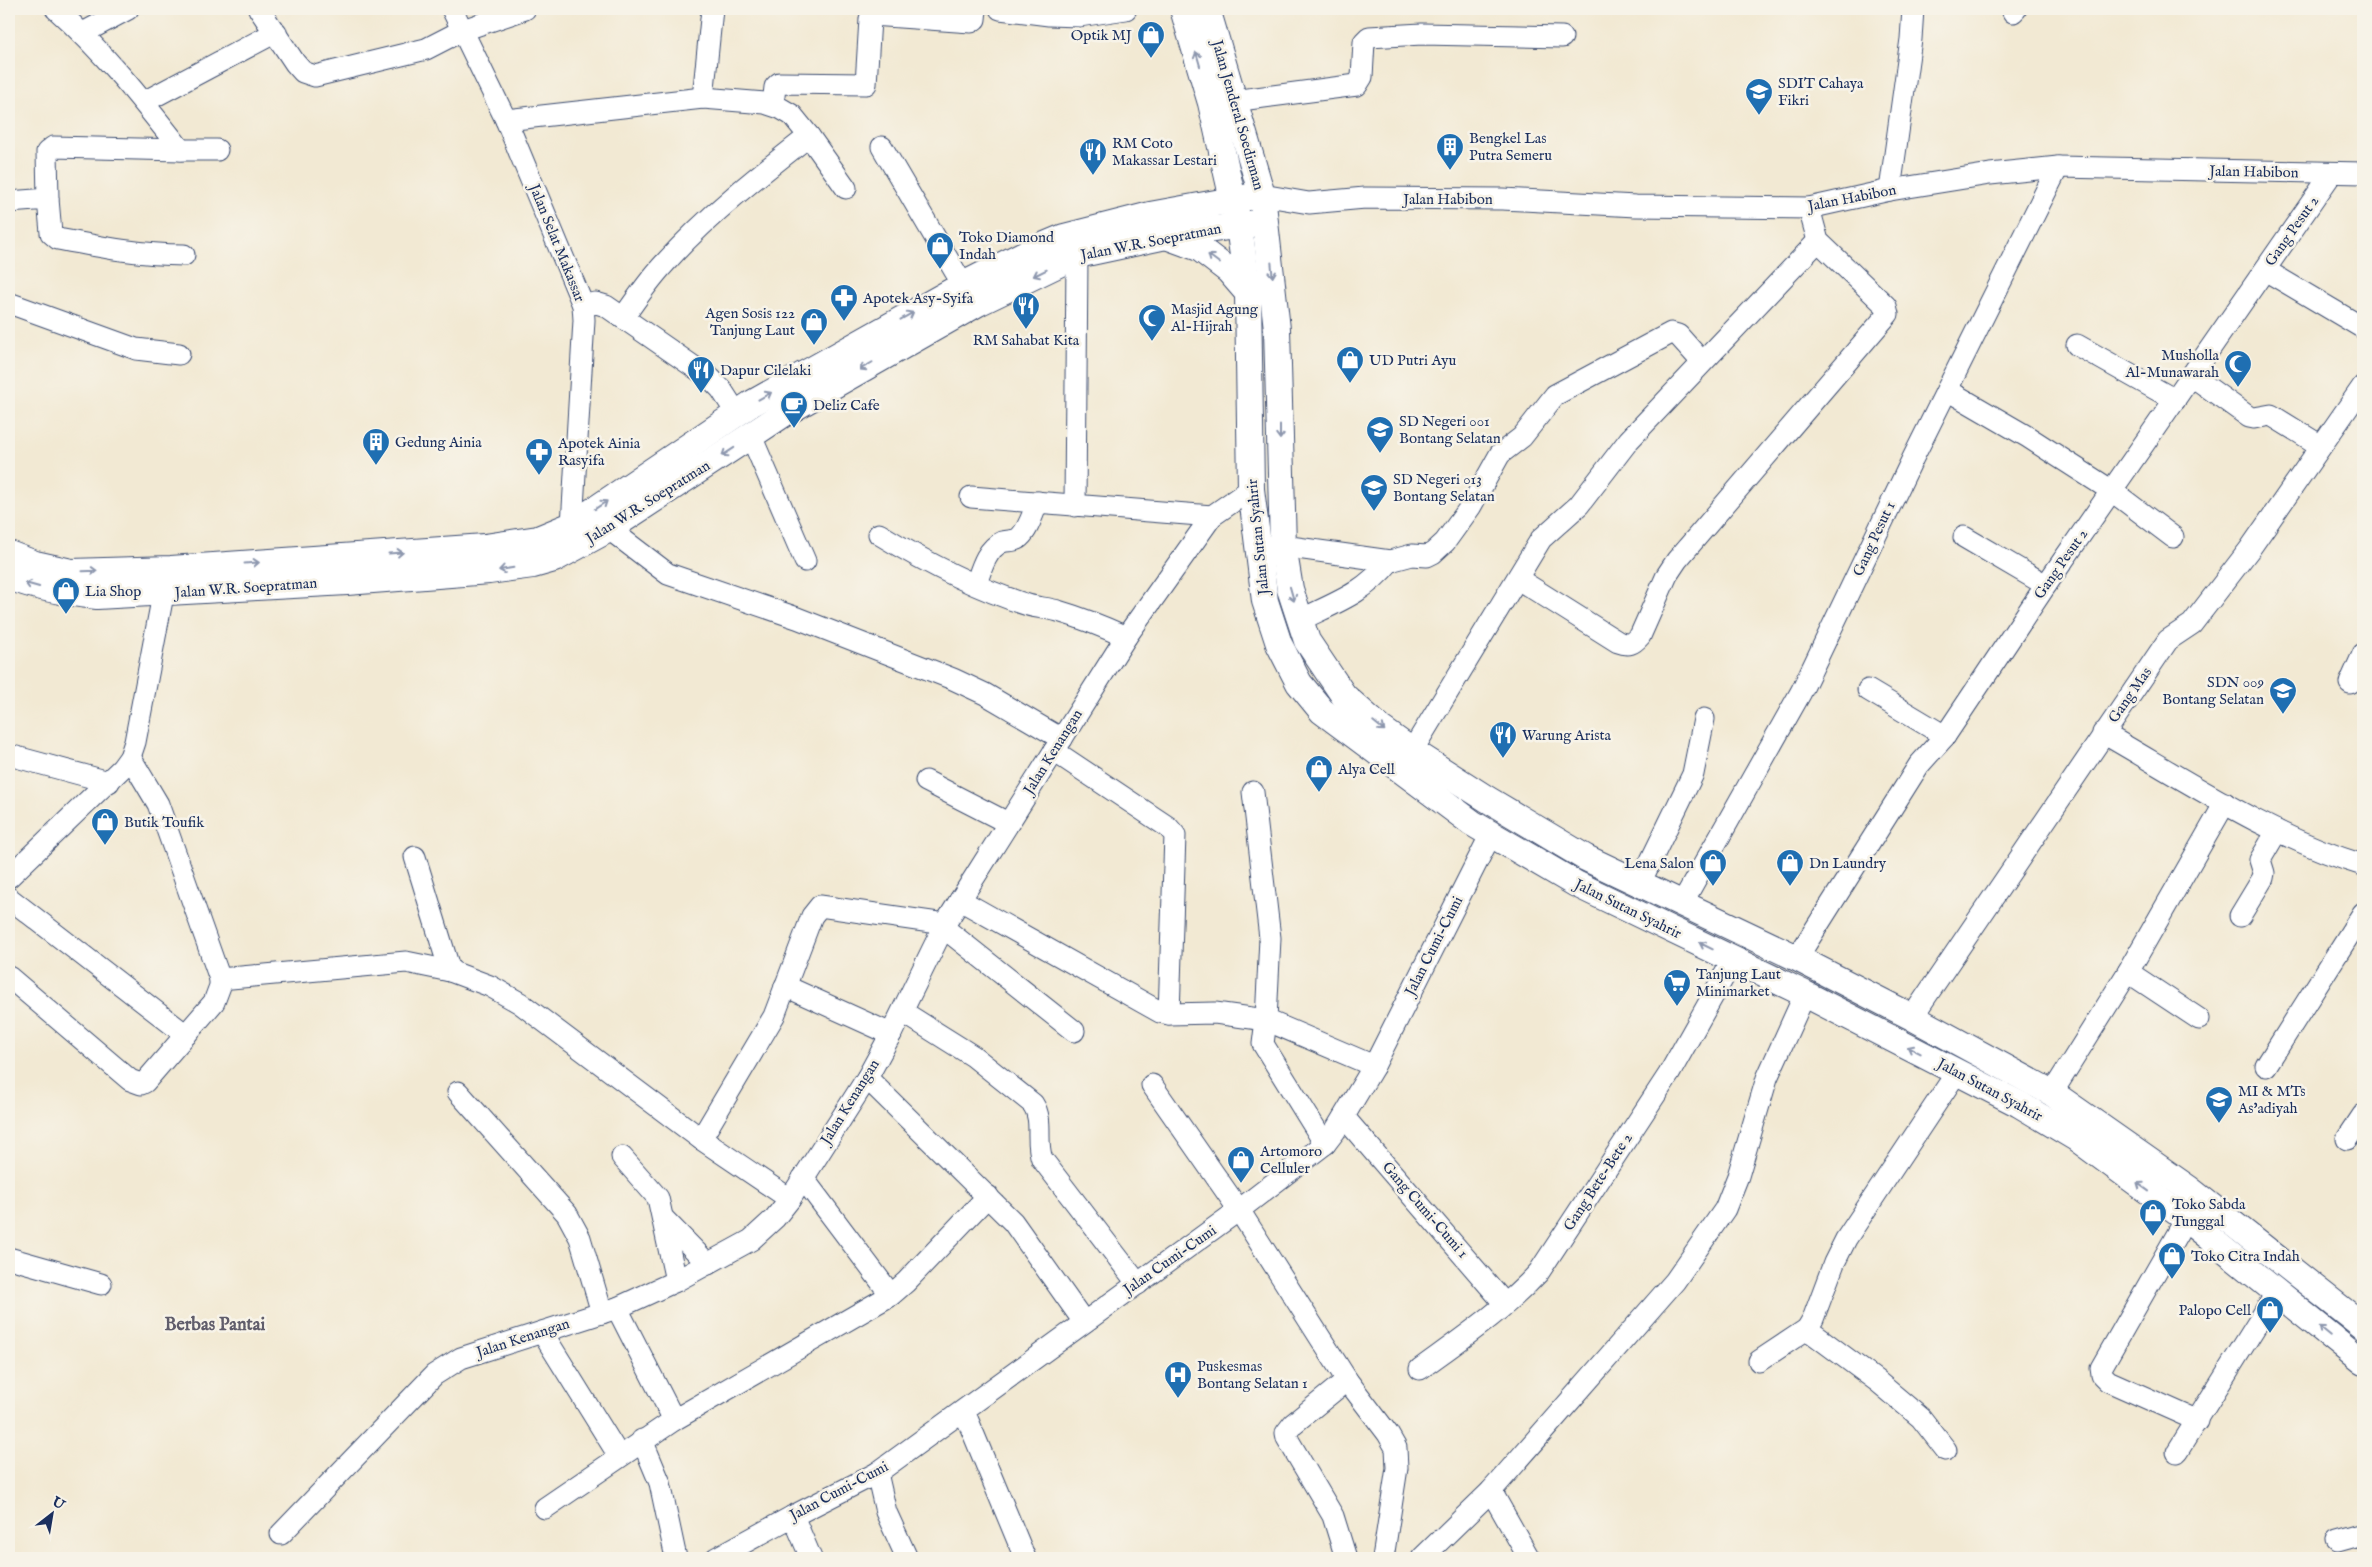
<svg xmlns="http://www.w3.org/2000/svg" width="2372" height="1567" font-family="'IM FELL English',serif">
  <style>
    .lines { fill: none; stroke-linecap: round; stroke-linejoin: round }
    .minor-casing { stroke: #3b4b70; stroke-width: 23 }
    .tertiary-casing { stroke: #3b4b70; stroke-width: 28 }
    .minor { stroke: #fff; stroke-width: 21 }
    .tertiary { stroke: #fff; stroke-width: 26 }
    .oneway { stroke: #8d97ae }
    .labels { text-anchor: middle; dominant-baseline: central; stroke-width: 5; stroke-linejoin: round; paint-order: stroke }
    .poi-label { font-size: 15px; fill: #1b2f5e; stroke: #f7f3e8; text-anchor: start }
    .street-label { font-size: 15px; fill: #1b2f5e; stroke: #f7f3e8 }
    .quarter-label { font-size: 18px; font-weight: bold; fill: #605d6b; stroke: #f7f3e8 }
  </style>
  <rect width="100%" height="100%" fill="#f7f3e8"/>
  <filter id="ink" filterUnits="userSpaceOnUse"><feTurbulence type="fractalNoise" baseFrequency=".02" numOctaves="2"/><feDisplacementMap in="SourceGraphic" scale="10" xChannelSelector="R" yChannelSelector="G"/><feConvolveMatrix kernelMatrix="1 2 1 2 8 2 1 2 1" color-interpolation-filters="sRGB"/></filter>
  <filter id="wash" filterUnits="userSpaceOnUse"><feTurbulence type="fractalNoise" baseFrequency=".0096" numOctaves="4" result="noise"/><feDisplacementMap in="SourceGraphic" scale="20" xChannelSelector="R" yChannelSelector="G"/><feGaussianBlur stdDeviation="1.12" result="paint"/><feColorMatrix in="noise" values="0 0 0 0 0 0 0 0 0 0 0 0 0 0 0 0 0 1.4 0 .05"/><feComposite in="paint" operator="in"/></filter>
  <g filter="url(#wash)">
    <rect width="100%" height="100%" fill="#f2e9d3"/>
  </g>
  <g filter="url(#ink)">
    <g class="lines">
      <defs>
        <g id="minor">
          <path d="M 56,9 C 103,51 142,100 181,150 L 217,150"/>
          <path d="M 259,9 L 295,63 L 303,72 L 315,76 L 426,49 L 463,30 L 525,9"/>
          <path d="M 452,9 L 506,120 L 583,305 L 584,320 L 572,525"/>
          <path d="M 1000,9 L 1049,15 L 1079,16 L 1126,9"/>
          <path d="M 2013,12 L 2016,9"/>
          <path d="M 83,33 L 128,9"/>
          <path d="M 703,98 L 712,9"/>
          <path d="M 1233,101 L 1357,85 L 1362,77 L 1364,42 L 1369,37 L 1422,34 L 1562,37"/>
          <path d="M 144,102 L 276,32"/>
          <path d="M 773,105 L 775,87 L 779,83 L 866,84 L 870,19 L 872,15 L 971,22 L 975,19 L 976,9"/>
          <path d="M 506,120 L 703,98 L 765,103 L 780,108 L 792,115 L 809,136 L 846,188"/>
          <path d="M 882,147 L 963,285"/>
          <path d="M 1890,190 L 1911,39 L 1913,9"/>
          <path d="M 1262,195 L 1309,203 L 1365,198 L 1502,199 L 1636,206 L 1809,208 L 1890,190 L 1990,174 L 2058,167 L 2363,173"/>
          <path d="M 48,199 L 47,152 L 53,147 L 181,150"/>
          <path d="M 9,202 L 48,199 L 51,233 L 58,239 C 100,247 141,255 184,255"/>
          <path d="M 2265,270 L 2363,328"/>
          <path d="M 9,303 L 136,349 L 179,354"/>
          <path d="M 583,305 L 596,303 L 606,306 L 710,378 L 721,389 L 737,414"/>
          <path d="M 623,318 C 636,299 649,280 665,263 C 708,215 759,175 809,136"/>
          <path d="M 2077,345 L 2175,400"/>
          <path d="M 2192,376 L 2249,417 L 2254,418 L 2271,415 L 2321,446"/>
          <path d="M 1947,390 L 2028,437 L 2112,491 L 2173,537"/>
          <path d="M 751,436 L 805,561"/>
          <path d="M 971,497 L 1212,516"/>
          <path d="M 1075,506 L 1077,255"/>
          <path d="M 609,529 L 668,574 L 797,618 L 953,679 L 985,694 L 1062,739"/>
          <path d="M 879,534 C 925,562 977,589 1028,605 C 1038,608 1048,608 1058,611 C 1082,618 1104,627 1126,637"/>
          <path d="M 1964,537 L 2046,585"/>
          <path d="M 1283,546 L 1390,561 L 1412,555 L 1427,556 L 1433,553 L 1445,542 L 1471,506 L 1500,454 L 1522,437 L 1555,395 L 1671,333 L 1678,335 L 1702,362"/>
          <path d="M 1518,579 L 1618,642 C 1629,646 1633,644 1640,636 L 1667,575 L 1677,560 L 1888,314 L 1886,306 L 1818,241 L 1809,208"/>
          <path d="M 976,584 C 981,570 986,549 1002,542 C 1008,540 1015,542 1020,537 C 1029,529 1033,512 1038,502"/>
          <path d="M 1300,620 C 1337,602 1363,594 1390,561"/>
          <path d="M 2350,683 L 2363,654"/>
          <path d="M 1868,690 L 1945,736"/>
          <path d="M 2103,733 C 2187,781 2270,837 2363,865"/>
          <path d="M 1054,751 L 1168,827 L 1175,835 L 1169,1014"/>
          <path d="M 1412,751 L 1541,539 L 1579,505 L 1629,440 L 1818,241"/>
          <path d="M 9,755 L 109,782"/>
          <path d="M 130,757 L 158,804 L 220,979"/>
          <path d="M 926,781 L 1008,823"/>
          <path d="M 1253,792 L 1270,938 L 1266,1020 L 1263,1044 L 1325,1144"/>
          <path d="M 415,857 L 450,971"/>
          <path d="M 9,877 L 122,768 L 130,757 L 135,742 L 166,579"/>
          <path d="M 1639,885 L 1693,774 L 1704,719"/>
          <path d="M 9,898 L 186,1035"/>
          <path d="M 960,900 L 1160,1012 L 1169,1014 L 1215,1013 L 1266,1020 L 1374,1066"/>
          <path d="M 1681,905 L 1801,692 L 1913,458 L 2058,167"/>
          <path d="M 2240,916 L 2263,878 L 2264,873 L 2260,860 L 2277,831"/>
          <path d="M 944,928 L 1074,1031"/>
          <path d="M 1797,958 L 1919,765 L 1945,736 L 2046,585 L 2332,173"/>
          <path d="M 2128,972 L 2199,1019"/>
          <path d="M 9,977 L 130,1080 L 141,1084 L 145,1082 L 214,1002 L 220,986 L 220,979 L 406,962 L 450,971 L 490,986 L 520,1003 L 701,1139 L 790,1199"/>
          <path d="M 785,986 L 891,1034"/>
          <path d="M 903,1012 L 973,1056 L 1033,1104 C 1044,1121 1035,1141 1042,1159 L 1138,1284"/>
          <path d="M 1912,1017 L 2168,640 L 2192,624 L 2249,550 L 2363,386"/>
          <path d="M 2266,1066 L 2363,913"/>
          <path d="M 867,1078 L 1013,1222 L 1084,1322"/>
          <path d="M 1152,1085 L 1239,1210 L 1347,1380 L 1388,1434 L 1396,1448 L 1397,1468 L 1383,1558"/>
          <path d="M 458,1092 L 567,1214 L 580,1238 L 602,1313"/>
          <path d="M 2052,1093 L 2128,972 L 2225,803"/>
          <path d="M 1344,1117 L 1505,1304"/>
          <path d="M 701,1139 L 774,1016 L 812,916 L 820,906 L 945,924"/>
          <path d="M 2347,1139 L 2363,1115"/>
          <path d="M 622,1157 L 658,1198 L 676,1281"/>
          <path d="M 664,1219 L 708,1264"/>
          <path d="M 2186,1219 L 2101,1368 L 2102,1375 L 2108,1381 L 2198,1421"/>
          <path d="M 9,1258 L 101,1284"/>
          <path d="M 891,1295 L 906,1282 L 988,1196"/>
          <path d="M 617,1308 L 674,1420"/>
          <path d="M 1807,1329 L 1877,1381 L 1921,1418 L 1946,1450"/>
          <path d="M 542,1332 L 619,1456"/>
          <path d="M 1759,1361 L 1807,1329 L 1813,1319 L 1834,1263 L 1846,1239 L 1957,1072"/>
          <path d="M 1420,1369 C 1461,1339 1504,1310 1539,1272 L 1669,1074 L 1733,960"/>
          <path d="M 964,1411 L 1025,1558"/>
          <path d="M 642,1440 L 660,1483 L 676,1558"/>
          <path d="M 2177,1452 L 2277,1292"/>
          <path d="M 877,1473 L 886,1512 L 907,1558"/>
          <path d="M 1491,1491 L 1529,1558"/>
          <path d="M 545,1508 L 674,1420 L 891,1295 L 803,1178"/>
          <path d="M 793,1516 L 811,1558"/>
          <path d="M 281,1534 L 434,1375 L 461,1358 L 617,1308 L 676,1281 L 751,1240 L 775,1218 L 790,1199 L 867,1078 L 891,1034 L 945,924 L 1126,637 L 1212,516 L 1251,489"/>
          <path d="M 2338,1541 L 2363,1534"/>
          <path d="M 716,1558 L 793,1516 L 877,1473 L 1239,1210 L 1325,1144 L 1335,1131 L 1374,1066 L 1491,834"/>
          <path d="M 1346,1558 L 1333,1516 L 1287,1438 L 1286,1433 L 1293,1424 L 1347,1380"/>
          <path d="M 1422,1558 L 1491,1491 L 1675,1281 L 1725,1209 L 1738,1176 L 1767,1078 L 1805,994"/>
        </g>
        <g id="tertiary">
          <path d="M 1183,9 L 1211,103 L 1239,226 L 1248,293 L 1251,489 L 1265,601 L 1279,644 L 1299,683 L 1322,711 L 1472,823 L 1576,884 L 1805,994 L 2019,1104 L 2076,1138 L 2186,1219 L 2363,1362"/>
          <path d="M 1207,9 L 1262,195 L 1277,329 L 1283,546 L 1290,589 L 1307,641 L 1344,696 L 1380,728 L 1412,751 L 1487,799 L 1586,858 L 1797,958 L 1912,1017 L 2052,1093 L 2189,1189 L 2363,1326"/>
          <path d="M 1169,237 L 1199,248 L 1229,271 L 1248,293"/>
          <path d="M 9,554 L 35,564 L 71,572 L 171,569 L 485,547 L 538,539 L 572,525 L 751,404 L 963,285 L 1026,253 L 1064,237 L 1150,215 L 1249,197"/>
          <path d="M 9,577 C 38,588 66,593 97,596 L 347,582 L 489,571 L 533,565 L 554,559 L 609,529 L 785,413 L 978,303 L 1077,255 L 1166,236 L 1256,223"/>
        </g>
      </defs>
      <use href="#minor" class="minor-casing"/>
      <use href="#tertiary" class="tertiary-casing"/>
      <use href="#minor" class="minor"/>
      <use href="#tertiary" class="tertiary"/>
    </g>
    <defs><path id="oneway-shaft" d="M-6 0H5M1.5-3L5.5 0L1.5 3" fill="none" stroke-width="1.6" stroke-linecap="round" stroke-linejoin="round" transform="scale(1.25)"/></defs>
    <g class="oneway">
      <use href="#oneway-shaft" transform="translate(1198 59) rotate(-106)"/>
      <use href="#oneway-shaft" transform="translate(1214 259) rotate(-143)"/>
      <use href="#oneway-shaft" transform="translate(1272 270) rotate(85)"/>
      <use href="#oneway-shaft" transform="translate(1040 273) rotate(154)"/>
      <use href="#oneway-shaft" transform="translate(907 316) rotate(-29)"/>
      <use href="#oneway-shaft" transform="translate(866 366) rotate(150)"/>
      <use href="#oneway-shaft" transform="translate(765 396) rotate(-29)"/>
      <use href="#oneway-shaft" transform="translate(1280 432) rotate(90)"/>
      <use href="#oneway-shaft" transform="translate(728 452) rotate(147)"/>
      <use href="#oneway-shaft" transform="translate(601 505) rotate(-34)"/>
      <use href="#oneway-shaft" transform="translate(396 553) rotate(-4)"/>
      <use href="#oneway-shaft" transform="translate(252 563) rotate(-4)"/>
      <use href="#oneway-shaft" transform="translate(506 569) rotate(171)"/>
      <use href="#oneway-shaft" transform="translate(90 571) rotate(-2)"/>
      <use href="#oneway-shaft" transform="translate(32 585) rotate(-164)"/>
      <use href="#oneway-shaft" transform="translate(1292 594) rotate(74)"/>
      <use href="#oneway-shaft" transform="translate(1379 726) rotate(39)"/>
      <use href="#oneway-shaft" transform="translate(1706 946) rotate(-154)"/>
      <use href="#oneway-shaft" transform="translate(1914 1050) rotate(-153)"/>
      <use href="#oneway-shaft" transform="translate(2143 1187) rotate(-144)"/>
      <use href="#oneway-shaft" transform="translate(2325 1331) rotate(-141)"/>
    </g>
  </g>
  <defs>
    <symbol id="shop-pin" viewBox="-11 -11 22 30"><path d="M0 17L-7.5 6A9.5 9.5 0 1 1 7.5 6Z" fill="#1f6fb2" stroke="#f7f3e8"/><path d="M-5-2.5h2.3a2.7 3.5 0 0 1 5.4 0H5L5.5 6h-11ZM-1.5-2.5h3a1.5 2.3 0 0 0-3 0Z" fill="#fff"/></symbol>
    <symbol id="school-pin" viewBox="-11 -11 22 30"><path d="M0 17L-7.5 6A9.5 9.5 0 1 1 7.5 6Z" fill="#1f6fb2" stroke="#f7f3e8"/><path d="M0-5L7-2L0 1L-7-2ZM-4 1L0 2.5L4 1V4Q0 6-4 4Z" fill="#fff"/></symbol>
    <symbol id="building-pin" viewBox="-11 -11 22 30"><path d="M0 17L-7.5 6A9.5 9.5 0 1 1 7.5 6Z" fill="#1f6fb2" stroke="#f7f3e8"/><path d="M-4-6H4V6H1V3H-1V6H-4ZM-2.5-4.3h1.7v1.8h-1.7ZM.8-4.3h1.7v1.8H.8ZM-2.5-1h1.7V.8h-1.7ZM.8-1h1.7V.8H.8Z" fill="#fff"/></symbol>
    <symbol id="restaurant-pin" viewBox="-11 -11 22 30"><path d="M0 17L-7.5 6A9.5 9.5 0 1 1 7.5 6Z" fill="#1f6fb2" stroke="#f7f3e8"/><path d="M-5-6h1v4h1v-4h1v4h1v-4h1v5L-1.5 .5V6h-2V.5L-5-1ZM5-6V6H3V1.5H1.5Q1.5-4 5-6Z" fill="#fff"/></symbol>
    <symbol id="pharmacy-pin" viewBox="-11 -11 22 30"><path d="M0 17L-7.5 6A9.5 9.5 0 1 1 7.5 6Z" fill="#1f6fb2" stroke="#f7f3e8"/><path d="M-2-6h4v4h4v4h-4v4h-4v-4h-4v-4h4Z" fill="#fff"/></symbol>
    <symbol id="mosque-pin" viewBox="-11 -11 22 30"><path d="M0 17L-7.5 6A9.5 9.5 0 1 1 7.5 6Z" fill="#1f6fb2" stroke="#f7f3e8"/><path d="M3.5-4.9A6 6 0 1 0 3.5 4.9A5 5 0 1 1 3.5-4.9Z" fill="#fff"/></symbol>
    <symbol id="cafe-pin" viewBox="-11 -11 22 30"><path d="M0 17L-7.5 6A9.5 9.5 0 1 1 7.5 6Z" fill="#1f6fb2" stroke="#f7f3e8"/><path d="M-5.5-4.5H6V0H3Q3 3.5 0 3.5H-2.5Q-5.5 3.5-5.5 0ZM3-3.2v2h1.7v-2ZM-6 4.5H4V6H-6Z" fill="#fff"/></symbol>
    <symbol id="supermarket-pin" viewBox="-11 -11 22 30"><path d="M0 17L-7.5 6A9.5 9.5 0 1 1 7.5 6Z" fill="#1f6fb2" stroke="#f7f3e8"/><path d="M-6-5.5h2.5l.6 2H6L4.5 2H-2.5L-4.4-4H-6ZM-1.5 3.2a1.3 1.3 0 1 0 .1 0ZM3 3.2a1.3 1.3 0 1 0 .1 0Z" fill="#fff"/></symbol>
    <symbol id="hospital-pin" viewBox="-11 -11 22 30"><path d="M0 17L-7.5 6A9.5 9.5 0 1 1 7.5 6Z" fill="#1f6fb2" stroke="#f7f3e8"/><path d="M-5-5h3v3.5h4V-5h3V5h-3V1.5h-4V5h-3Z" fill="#fff"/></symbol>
  </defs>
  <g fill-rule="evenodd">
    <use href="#shop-pin" x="1135" y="19" width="32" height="43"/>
    <use href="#school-pin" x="1743" y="76" width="32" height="43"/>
    <use href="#building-pin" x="1434" y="131" width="32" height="43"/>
    <use href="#restaurant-pin" x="1077" y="136" width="32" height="43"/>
    <use href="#shop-pin" x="924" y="230" width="32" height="43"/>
    <use href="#pharmacy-pin" x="828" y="282" width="32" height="43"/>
    <use href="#restaurant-pin" x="1010" y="290" width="32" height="43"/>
    <use href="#mosque-pin" x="1136" y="302" width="32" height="43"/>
    <use href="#shop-pin" x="798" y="306" width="32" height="43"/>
    <use href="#shop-pin" x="1334" y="344" width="32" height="43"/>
    <use href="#mosque-pin" x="2222" y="348" width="32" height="43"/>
    <use href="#restaurant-pin" x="685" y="354" width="32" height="43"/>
    <use href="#cafe-pin" x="778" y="389" width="32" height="43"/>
    <use href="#school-pin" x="1364" y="414" width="32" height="43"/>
    <use href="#building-pin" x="360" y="426" width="32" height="43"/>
    <use href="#pharmacy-pin" x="523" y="436" width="32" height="43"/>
    <use href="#school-pin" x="1358" y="472" width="32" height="43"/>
    <use href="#shop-pin" x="50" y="575" width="32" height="43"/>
    <use href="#school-pin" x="2267" y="675" width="32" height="43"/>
    <use href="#restaurant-pin" x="1487" y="719" width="32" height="43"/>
    <use href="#shop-pin" x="1303" y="753" width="32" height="43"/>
    <use href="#shop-pin" x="89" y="806" width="32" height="43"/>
    <use href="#shop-pin" x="1697" y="847" width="32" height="43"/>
    <use href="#shop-pin" x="1774" y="847" width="32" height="43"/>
    <use href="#supermarket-pin" x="1661" y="967" width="32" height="43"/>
    <use href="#school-pin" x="2203" y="1084" width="32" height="43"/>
    <use href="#shop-pin" x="1225" y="1144" width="32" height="43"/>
    <use href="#shop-pin" x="2137" y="1197" width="32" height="43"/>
    <use href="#shop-pin" x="2156" y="1240" width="32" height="43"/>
    <use href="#shop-pin" x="2254" y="1294" width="32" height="43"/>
    <use href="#hospital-pin" x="1162" y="1359" width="32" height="43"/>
  </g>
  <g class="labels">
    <g class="poi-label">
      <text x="1132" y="35" text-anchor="end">Optik MJ</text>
      <text x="1778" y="83">SDIT Cahaya<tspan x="1778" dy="17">Fikri</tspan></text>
      <text x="1469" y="138">Bengkel Las<tspan x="1469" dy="17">Putra Semeru</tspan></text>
      <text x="1112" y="143">RM Coto<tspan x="1112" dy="17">Makassar Lestari</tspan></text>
      <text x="959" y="237">Toko Diamond<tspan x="959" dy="17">Indah</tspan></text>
      <text x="863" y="298">Apotek Asy-Syifa</text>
      <text x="1171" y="309">Masjid Agung<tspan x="1171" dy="17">Al-Hijrah</tspan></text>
      <text x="795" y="313" text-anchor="end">Agen Sosis 122<tspan x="795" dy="17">Tanjung Laut</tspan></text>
      <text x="1026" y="340" text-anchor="middle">RM Sahabat Kita</text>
      <text x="2219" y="355" text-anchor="end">Musholla<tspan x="2219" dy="17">Al-Munawarah</tspan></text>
      <text x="1369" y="360">UD Putri Ayu</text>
      <text x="720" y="370">Dapur Cilelaki</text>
      <text x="813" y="405">Deliz Cafe</text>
      <text x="1399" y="421">SD Negeri 001<tspan x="1399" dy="17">Bontang Selatan</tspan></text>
      <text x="395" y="442">Gedung Ainia</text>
      <text x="558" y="443">Apotek Ainia<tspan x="558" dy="17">Rasyifa</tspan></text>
      <text x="1393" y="479">SD Negeri 013<tspan x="1393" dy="17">Bontang Selatan</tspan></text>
      <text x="85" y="591">Lia Shop</text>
      <text x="2264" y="682" text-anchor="end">SDN 009<tspan x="2264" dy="17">Bontang Selatan</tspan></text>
      <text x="1522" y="735">Warung Arista</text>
      <text x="1338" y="769">Alya Cell</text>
      <text x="124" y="822">Butik Toufik</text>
      <text x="1694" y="863" text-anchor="end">Lena Salon</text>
      <text x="1809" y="863">Dn Laundry</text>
      <text x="1696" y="974">Tanjung Laut<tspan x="1696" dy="17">Minimarket</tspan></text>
      <text x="2238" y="1091">MI &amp; MTs<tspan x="2238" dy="17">As'adiyah</tspan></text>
      <text x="1260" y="1151">Artomoro<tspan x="1260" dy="17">Celluler</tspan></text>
      <text x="2172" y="1204">Toko Sabda<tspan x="2172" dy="17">Tunggal</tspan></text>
      <text x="2191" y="1256">Toko Citra Indah</text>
      <text x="2251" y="1310" text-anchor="end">Palopo Cell</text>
      <text x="1197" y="1366">Puskesmas<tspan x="1197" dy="17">Bontang Selatan 1</tspan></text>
    </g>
    <g class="street-label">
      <text transform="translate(1238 115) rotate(74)">Jalan Jenderal Soedirman</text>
      <text transform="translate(2254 172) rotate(1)">Jalan Habibon</text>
      <text transform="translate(1852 198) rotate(-11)">Jalan Habibon</text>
      <text x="1448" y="199">Jalan Habibon</text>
      <text transform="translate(2292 231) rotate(-55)">Gang Pesut 2</text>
      <text transform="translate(1151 242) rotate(-11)">Jalan W.R. Soepratman</text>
      <text transform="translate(557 243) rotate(68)">Jalan Selat Makassar</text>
      <text transform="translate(648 502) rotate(-32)">Jalan W.R. Soepratman</text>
      <text transform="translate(1258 537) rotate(-96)">Jalan Sutan Syahrir</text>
      <text transform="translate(1874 539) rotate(-65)">Gang Pesut 1</text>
      <text transform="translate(2061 564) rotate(-55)">Gang Pesut 2</text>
      <text transform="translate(246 588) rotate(-4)">Jalan W.R. Soepratman</text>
      <text transform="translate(2130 695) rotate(-55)">Gang Mas</text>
      <text transform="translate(1053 752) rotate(-58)">Jalan Kenangan</text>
      <text transform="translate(1628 909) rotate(26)">Jalan Sutan Syahrir</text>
      <text transform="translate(1434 946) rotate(-63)">Jalan Cumi-Cumi</text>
      <text transform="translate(1990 1090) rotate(28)">Jalan Sutan Syahrir</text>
      <text transform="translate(850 1102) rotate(-58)">Jalan Kenangan</text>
      <text transform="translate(1598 1182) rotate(-57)">Gang Bete-Bete 2</text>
      <text transform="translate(1425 1210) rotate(49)">Gang Cumi-Cumi 1</text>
      <text transform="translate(1170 1260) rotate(-35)">Jalan Cumi-Cumi</text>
      <text transform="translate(523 1338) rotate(-18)">Jalan Kenangan</text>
      <text transform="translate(839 1491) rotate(-28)">Jalan Cumi-Cumi</text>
    </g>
    <g class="quarter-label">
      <text x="215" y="1325">Berbas Pantai</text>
    </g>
  </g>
  <rect width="2372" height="1567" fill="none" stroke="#f7f3e8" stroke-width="30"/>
  <g transform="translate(52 1514) rotate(31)" stroke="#f7f3e8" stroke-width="4" paint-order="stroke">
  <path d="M0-4L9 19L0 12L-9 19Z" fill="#1b2f5e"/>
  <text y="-8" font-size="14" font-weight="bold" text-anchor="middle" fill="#1b2f5e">U</text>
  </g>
</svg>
